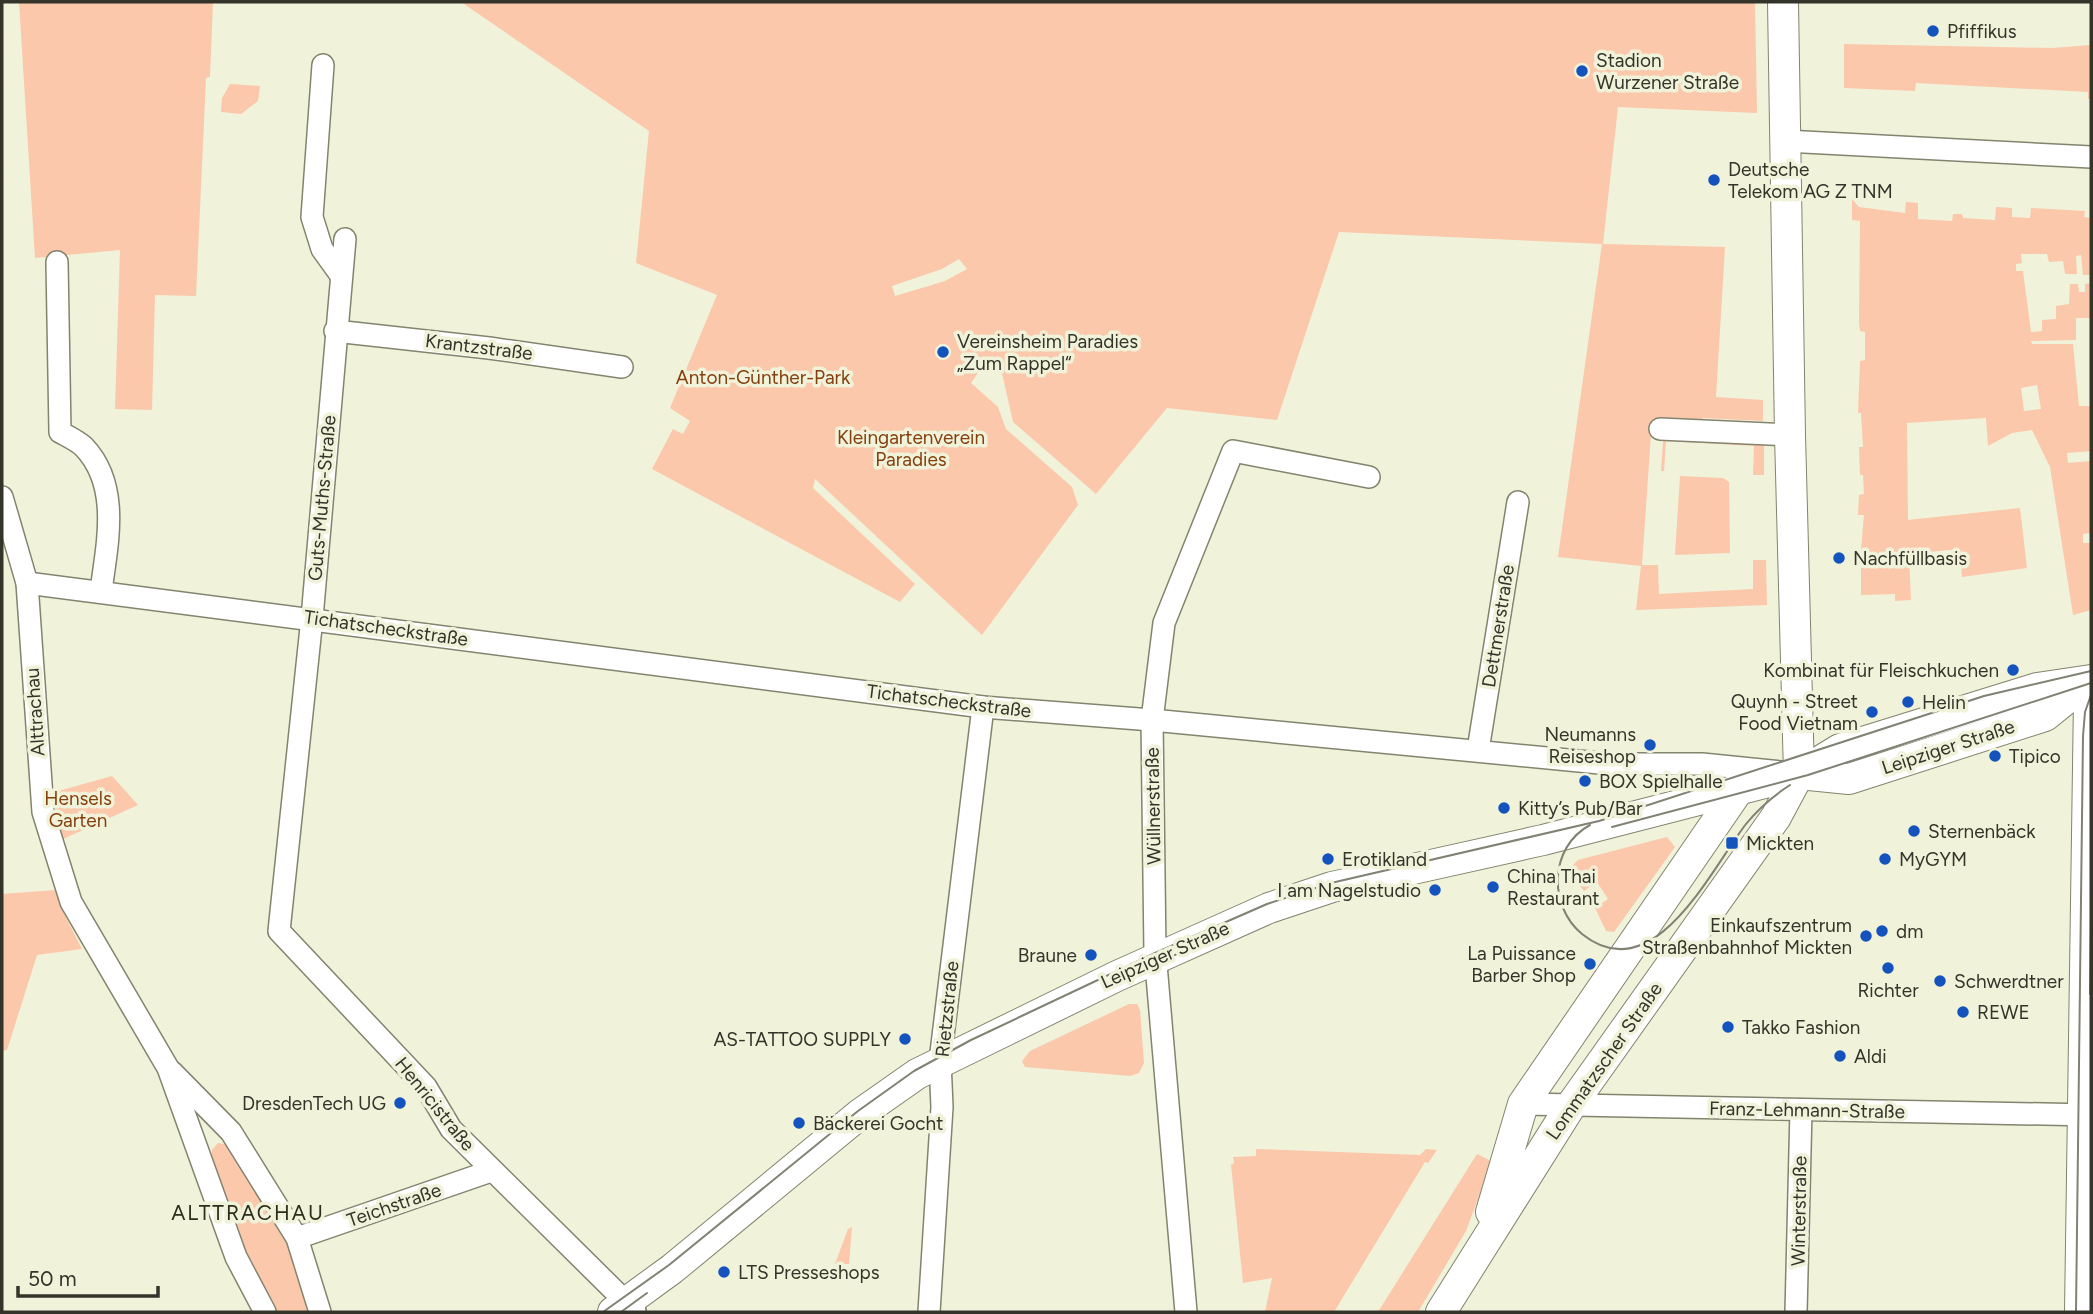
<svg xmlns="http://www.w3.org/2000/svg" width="2093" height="1314" font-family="Figtree,sans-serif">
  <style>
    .green { fill: #fbc8ab; fill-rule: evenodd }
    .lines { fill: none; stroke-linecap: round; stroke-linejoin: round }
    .street-casing { stroke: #82846e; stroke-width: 24 }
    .secondary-casing { stroke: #82846e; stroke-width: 32 }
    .street { stroke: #fff; stroke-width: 21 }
    .secondary { stroke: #fff; stroke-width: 30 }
    .tram { stroke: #818273; stroke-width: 2 }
    .poi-dot { fill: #1453be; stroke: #f0f2da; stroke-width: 2.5 }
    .labels { text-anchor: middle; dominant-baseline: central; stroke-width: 7; stroke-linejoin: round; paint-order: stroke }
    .poi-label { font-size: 19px; fill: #34342b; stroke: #f0f2da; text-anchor: start }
    .street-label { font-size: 19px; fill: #34342b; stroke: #f0f2da }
    .park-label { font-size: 19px; fill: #843f0d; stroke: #f0f2da }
    .neighbourhood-label { font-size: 21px; letter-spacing: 2px; fill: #2c2d1a; stroke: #f0f2da }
  </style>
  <rect width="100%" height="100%" fill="#f0f2da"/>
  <g class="green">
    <path d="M 19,2 L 213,2 L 210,77 L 206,78 L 196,296 L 155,295 L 152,410 L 115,409 L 120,250 L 35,258 Z"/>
    <path d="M 461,2 L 1755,2 L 1757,113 L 1618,107 L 1603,244 L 1725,247 L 1716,397 L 1763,400 L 1763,421 L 1703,418 L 1702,422 L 1652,420 L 1642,565 L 1658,565 L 1659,594 L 1753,589 L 1753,560 L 1766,560 L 1767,605 L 1636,610 L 1641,566 L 1558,557 L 1602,244 L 1339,232 L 1277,420 L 1167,408 L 1096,494 L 1013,422 L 999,360 L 984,364 L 971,383 L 998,407 L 1006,429 L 1072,487 L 1078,505 L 982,635 L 815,479 L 813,488 L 915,584 L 900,602 L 652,469 L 673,429 L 683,434 L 690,421 L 670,408 L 717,295 L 636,263 L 649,131 ZM 959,259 L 967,269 L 945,281 L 895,296 L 892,286 L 942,269 Z"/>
    <path d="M 1844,44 L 2052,48 L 2091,45 L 2091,99 L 2088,99 L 2088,92 L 1916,83 L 1915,91 L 1844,88 Z"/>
    <path d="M 230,84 L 260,86 L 258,101 L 241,114 L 221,112 L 222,98 Z"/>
    <path d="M 1852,199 L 1859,207 L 1905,213 L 1906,202 L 1918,203 L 1918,219 L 1952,221 L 1953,214 L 1962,214 L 1963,218 L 1995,220 L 1996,207 L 2012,208 L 2012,217 L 2030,218 L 2031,208 L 2085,211 L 2084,217 L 2091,218 L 2091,275 L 2083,275 L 2081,255 L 2076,256 L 2077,274 L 2065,274 L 2063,261 L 2049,262 L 2047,254 L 2021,254 L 2022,263 L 2016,264 L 2016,271 L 2023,271 L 2031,332 L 2042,331 L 2042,320 L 2056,319 L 2056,306 L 2069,304 L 2070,284 L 2078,284 L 2079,292 L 2085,292 L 2085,284 L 2091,283 L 2091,318 L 2076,318 L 2076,340 L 2031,341 L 2032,344 L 2073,344 L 2079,406 L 2091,406 L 2091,451 L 2067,453 L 2068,463 L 2091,461 L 2091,533 L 2083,534 L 2083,543 L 2091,543 L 2091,610 L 2073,615 L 2050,467 L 2032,430 L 2012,433 L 1988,446 L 1986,418 L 1907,423 L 1908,520 L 2020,508 L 2027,568 L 1962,577 L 1960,549 L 1909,554 L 1911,600 L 1895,601 L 1895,594 L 1861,595 L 1861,568 L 1866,567 L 1865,550 L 1861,550 L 1864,515 L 1858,515 L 1859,495 L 1864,494 L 1863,475 L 1860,475 L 1859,447 L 1863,447 L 1861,413 L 1858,413 L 1860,361 L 1865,360 L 1865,332 L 1860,331 L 1859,323 L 1860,221 L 1852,220 ZM 2037,385 L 2041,409 L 2024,411 L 2021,388 Z"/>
    <path d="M 1669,435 L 1764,440 L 1764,475 L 1753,475 L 1754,446 L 1666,441 L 1664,471 L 1661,471 L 1663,442 Z"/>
    <path d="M 1680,476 L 1723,478 L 1729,482 L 1730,553 L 1675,555 Z"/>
    <path d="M 112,776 L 138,805 L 61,840 L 52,801 L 55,792 Z"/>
    <path d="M 1667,837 L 1675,847 L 1614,932 L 1606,931 L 1595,908 L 1608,899 L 1597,882 L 1584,891 L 1572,877 L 1573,865 L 1578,860 Z"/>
    <path d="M 56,890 L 60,906 L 82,949 L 37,955 L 7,1050 L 2,1051 L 2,894 Z"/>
    <path d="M 1129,1004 L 1137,1004 L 1140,1010 L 1144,1063 L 1139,1073 L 1130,1076 L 1025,1067 L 1022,1061 L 1030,1051 Z"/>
    <path d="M 218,1143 L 225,1144 L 234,1152 L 287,1241 L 311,1312 L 275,1312 L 266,1303 L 211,1165 L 212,1150 Z"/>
    <path d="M 1256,1149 L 1420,1155 L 1426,1149 L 1437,1150 L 1428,1163 L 1425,1162 L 1334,1312 L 1265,1312 L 1272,1278 L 1243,1283 L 1231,1165 L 1234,1163 L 1233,1157 L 1256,1156 Z"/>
    <path d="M 1477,1154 L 1489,1160 L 1489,1169 L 1466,1231 L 1418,1312 L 1378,1312 Z"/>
    <path d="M 852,1227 L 849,1264 L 835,1264 L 848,1229 Z"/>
  </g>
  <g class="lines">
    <defs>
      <g id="street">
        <path d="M 323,65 L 312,217 L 322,249 L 340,274"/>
        <path d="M 1785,141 L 2091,157"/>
        <path d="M 345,239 L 312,618 L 279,931 L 426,1087 L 451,1129 L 635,1311"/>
        <path d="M 57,262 L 60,432 C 67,436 78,441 84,447 C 121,486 107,544 101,591"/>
        <path d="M 335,331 L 489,348 L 622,367"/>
        <path d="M 1660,429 L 1790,435"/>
        <path d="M 2,497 L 27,583 L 43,812 L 71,902 L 168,1068 L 236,1257 L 265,1312"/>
        <path d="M 27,583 L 983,707 L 1152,720 L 1610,764 L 1702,764 L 1781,772"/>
        <path d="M 1478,750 L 1518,502"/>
        <path d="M 172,1072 L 231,1132 L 297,1238 L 320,1312"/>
        <path d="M 1523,1104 L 2091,1115"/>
        <path d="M 297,1238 L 491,1171"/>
        <path d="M 929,1312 L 942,1107 L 940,1061 L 983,707"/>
        <path d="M 1186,1312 L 1155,953 L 1152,720 L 1164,623 L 1233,451 L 1369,477"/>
        <path d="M 1796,1312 L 1801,1110"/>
      </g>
      <g id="secondary">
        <path d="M 1799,774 L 1849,779 L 2045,716 L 2086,683"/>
        <path d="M 1491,1212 L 1523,1104 L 1739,789"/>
        <path d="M 613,1312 L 672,1269 L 860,1114 L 917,1074 L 1117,976 L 1269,908 L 1332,887 L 1543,840 L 1799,774 L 1840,749 L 2037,688 L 2091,680"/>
        <path d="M 1441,1312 L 1570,1107 L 1776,817 L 1799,774 L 1790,435 L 1783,2"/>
        <path d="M 2080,1312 L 2089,699 L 2086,683"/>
      </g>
    </defs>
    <use href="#street" class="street-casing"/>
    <use href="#secondary" class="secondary-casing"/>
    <use href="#street" class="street"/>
    <use href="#secondary" class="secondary"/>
    <g class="tram">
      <path d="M 1590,825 C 1549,847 1548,906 1582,934 C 1654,992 1711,869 1746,824 C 1759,808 1773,796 1790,785"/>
      <path d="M 1612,827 L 1808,775 L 2091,683"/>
      <path d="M 1132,975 L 1177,954"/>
      <path d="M 2090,994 L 2091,917"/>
      <path d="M 603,1312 L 669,1265 L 858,1111 L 914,1071 L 971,1040 L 1155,953 L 1267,904 L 1331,883 L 1599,821 L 1984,696 L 2091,671"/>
      <path d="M 621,1312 L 647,1293"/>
      <path d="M 2076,1312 L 2083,736 L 2085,712 L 2091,695"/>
    </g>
  </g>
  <g class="poi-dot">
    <circle cx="1933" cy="31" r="7"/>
    <circle cx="1582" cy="71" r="7"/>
    <circle cx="1714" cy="180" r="7"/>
    <circle cx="943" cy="352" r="7"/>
    <circle cx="1839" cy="558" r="7"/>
    <circle cx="2013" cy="670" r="7"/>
    <circle cx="1908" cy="702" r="7"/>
    <circle cx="1872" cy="712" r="7"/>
    <circle cx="1650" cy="745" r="7"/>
    <circle cx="1995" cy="756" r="7"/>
    <circle cx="1585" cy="781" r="7"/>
    <circle cx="1504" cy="808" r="7"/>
    <circle cx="1914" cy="831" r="7"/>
    <rect x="1725" y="836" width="14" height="14" rx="3.5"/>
    <circle cx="1328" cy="859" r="7"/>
    <circle cx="1885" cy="859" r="7"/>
    <circle cx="1493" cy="887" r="7"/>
    <circle cx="1435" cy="890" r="7"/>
    <circle cx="1882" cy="931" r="7"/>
    <circle cx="1866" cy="936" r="7"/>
    <circle cx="1091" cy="955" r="7"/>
    <circle cx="1590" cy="964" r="7"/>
    <circle cx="1888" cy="968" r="7"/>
    <circle cx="1940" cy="981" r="7"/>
    <circle cx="1963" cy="1012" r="7"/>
    <circle cx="1728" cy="1027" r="7"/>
    <circle cx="905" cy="1039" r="7"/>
    <circle cx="1840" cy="1056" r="7"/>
    <circle cx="400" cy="1103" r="7"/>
    <circle cx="799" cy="1123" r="7"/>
    <circle cx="724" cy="1272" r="7"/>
  </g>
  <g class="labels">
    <g class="poi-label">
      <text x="1947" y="31">Pfiffikus</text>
      <text x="1596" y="60">Stadion<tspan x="1596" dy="22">Wurzener Straße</tspan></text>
      <text x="1728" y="169">Deutsche<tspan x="1728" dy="22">Telekom AG Z TNM</tspan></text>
      <text x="957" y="341">Vereinsheim Paradies<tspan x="957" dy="22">„Zum Rappel“</tspan></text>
      <text x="1853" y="558">Nachfüllbasis</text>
      <text x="1999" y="670" text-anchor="end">Kombinat für Fleischkuchen</text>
      <text x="1858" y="701" text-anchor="end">Quynh - Street<tspan x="1858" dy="22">Food Vietnam</tspan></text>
      <text x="1922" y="702">Helin</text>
      <text x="1636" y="734" text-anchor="end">Neumanns<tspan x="1636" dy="22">Reiseshop</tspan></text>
      <text x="2009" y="756">Tipico</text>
      <text x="1599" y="781">BOX Spielhalle</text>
      <text x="1518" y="808">Kitty’s Pub/Bar</text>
      <text x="1928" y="831">Sternenbäck</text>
      <text x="1746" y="843">Mickten</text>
      <text x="1342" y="859">Erotikland</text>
      <text x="1899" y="859">MyGYM</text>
      <text x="1507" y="876">China Thai<tspan x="1507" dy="22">Restaurant</tspan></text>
      <text x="1421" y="890" text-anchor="end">I am Nagelstudio</text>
      <text x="1852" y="925" text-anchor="end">Einkaufszentrum<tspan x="1852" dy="22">Straßenbahnhof Mickten</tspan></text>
      <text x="1896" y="931">dm</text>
      <text x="1576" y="953" text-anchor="end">La Puissance<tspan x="1576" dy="22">Barber Shop</tspan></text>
      <text x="1077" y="955" text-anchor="end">Braune</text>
      <text x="1954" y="981">Schwerdtner</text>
      <text x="1888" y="990" text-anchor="middle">Richter</text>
      <text x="1977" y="1012">REWE</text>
      <text x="1742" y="1027">Takko Fashion</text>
      <text x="891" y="1039" text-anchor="end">AS-TATTOO SUPPLY</text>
      <text x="1854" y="1056">Aldi</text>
      <text x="386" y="1103" text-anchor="end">DresdenTech UG</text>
      <text x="813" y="1123">Bäckerei Gocht</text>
      <text x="738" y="1272">LTS Presseshops</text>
    </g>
    <g class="street-label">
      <text transform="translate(479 347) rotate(7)">Krantzstraße</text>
      <text transform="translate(322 498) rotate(-85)">Guts-Muths-Straße</text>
      <text transform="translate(1498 626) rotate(-81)">Dettmerstraße</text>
      <text transform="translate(386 628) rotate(8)">Tichatscheckstraße</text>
      <text transform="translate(949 701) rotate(7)">Tichatscheckstraße</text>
      <text transform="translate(35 712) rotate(-94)">Alttrachau</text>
      <text transform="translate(1948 747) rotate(-18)">Leipziger Straße</text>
      <text transform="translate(1153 806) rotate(-91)">Wüllnerstraße</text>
      <text transform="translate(1165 955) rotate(-24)">Leipziger Straße</text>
      <text transform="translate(947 1009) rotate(-84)">Rietzstraße</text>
      <text transform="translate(1604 1061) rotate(-55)">Lommatzscher Straße</text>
      <text transform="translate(435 1104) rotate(51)">Henricistraße</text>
      <text transform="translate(1807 1110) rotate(1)">Franz-Lehmann-Straße</text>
      <text transform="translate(394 1205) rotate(-19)">Teichstraße</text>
      <text transform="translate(1799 1211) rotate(-89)">Winterstraße</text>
    </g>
    <g class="park-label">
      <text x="763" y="377">Anton-Günther-Park</text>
      <text x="911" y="437">Kleingartenverein<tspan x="911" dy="22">Paradies</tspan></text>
      <text x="78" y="798">Hensels<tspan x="78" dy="22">Garten</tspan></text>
    </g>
    <g class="neighbourhood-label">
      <text x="248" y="1212">ALTTRACHAU</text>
    </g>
  </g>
  <rect width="2093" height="1314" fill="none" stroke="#34342b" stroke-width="7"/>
  <path d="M18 1286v10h140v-10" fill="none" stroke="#34342b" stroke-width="3.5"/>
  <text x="28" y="1286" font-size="21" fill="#34342b" stroke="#f0f2da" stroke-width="5" paint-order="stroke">50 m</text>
</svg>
